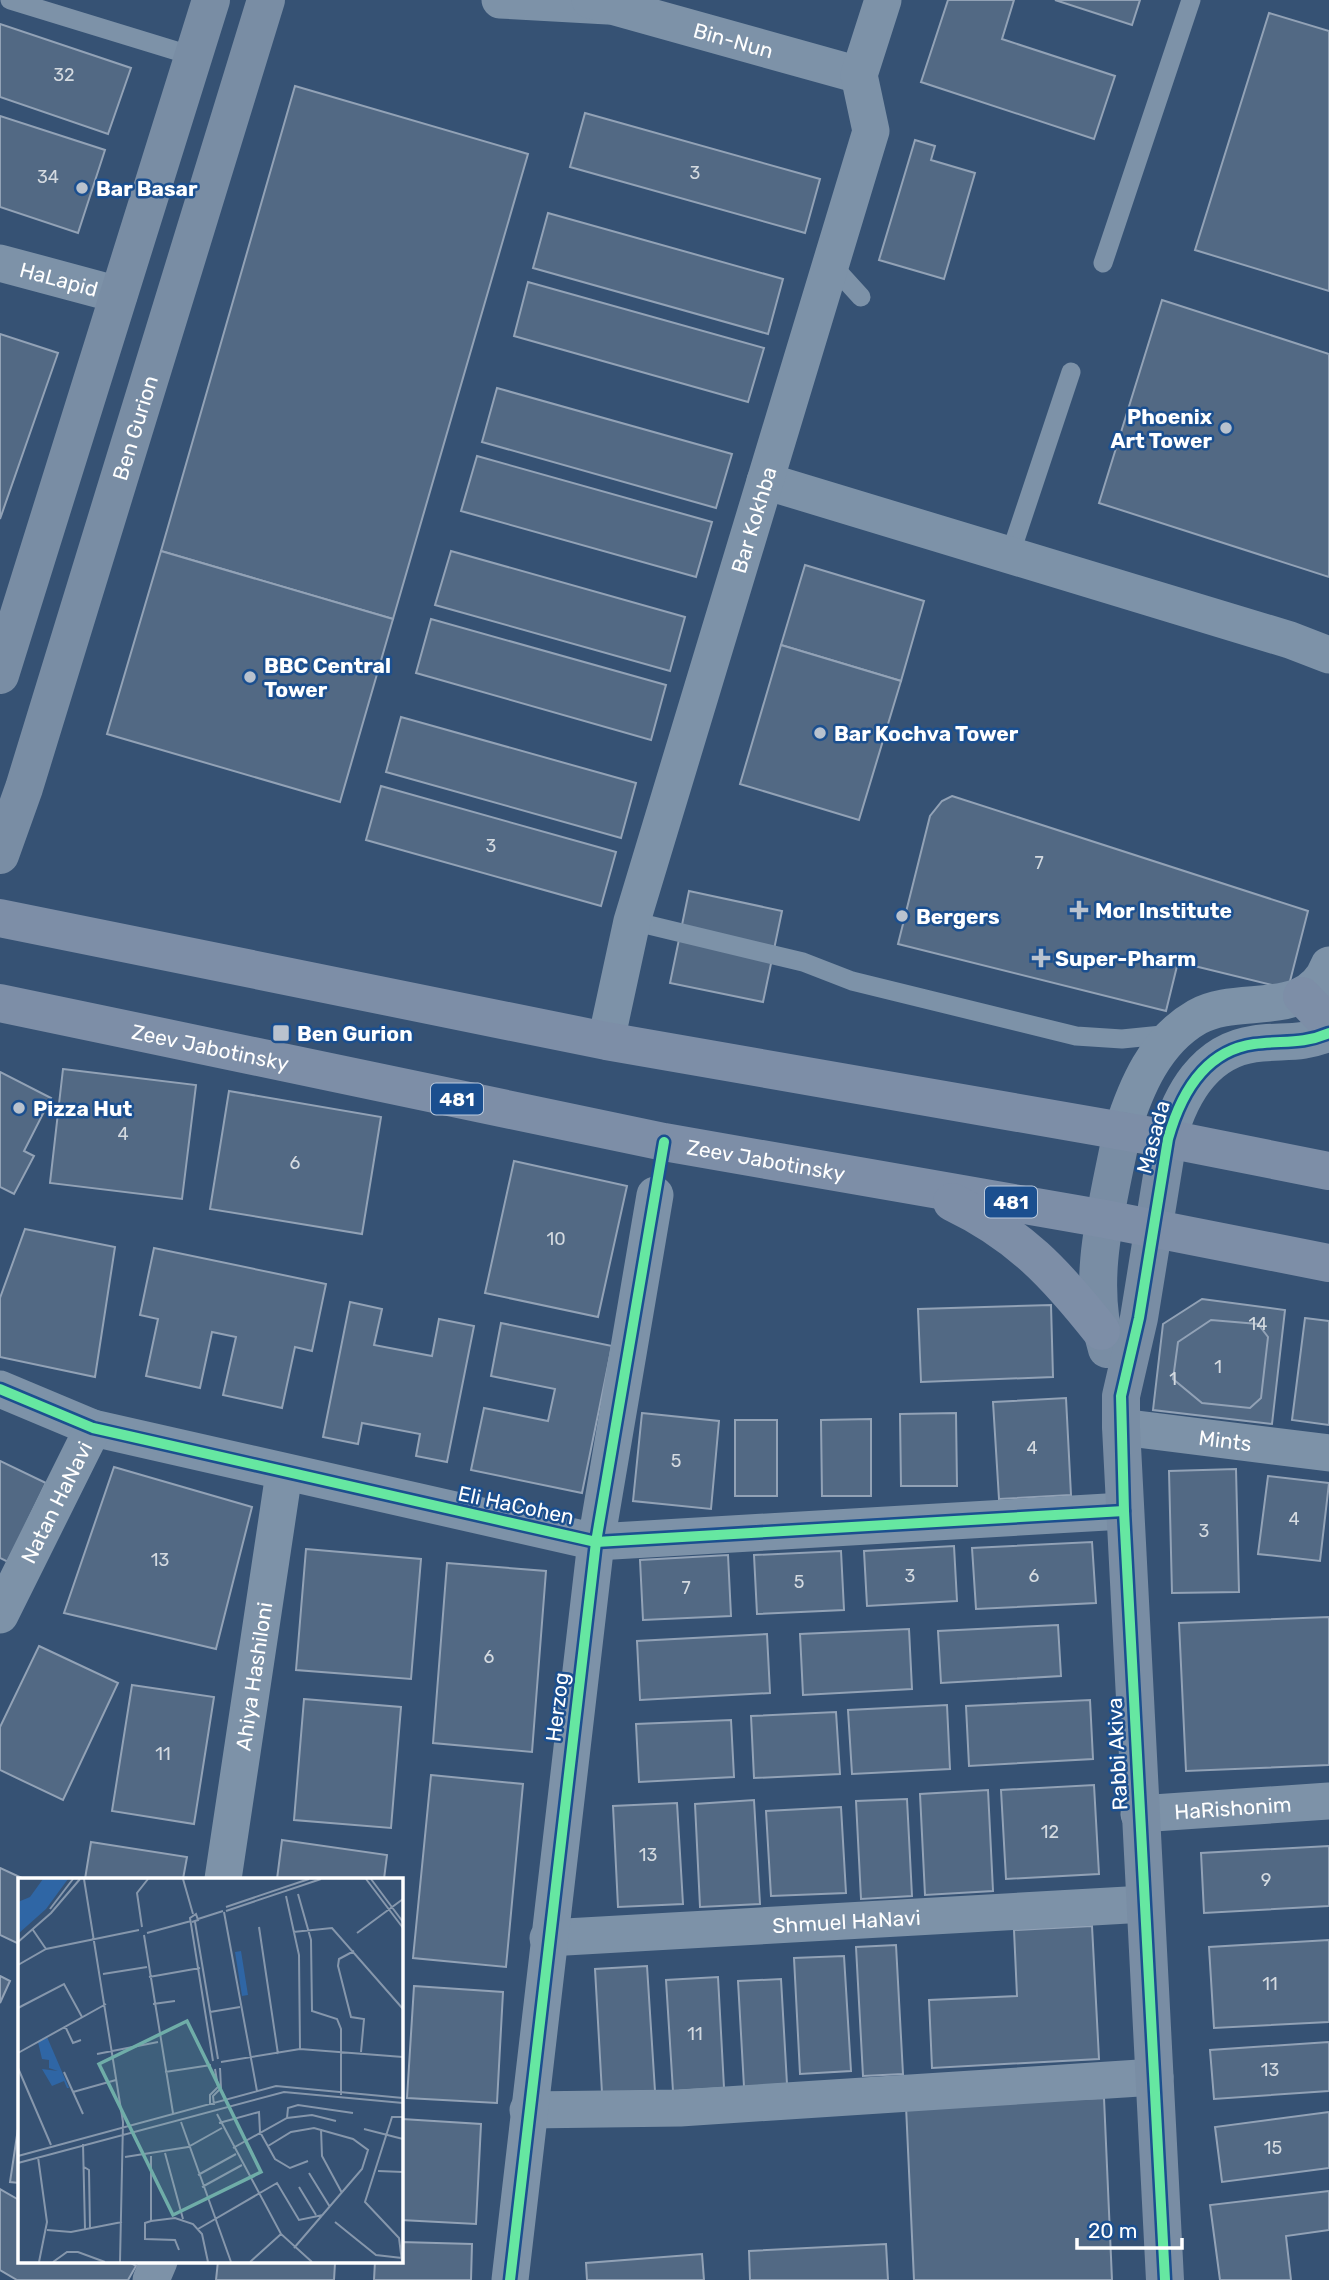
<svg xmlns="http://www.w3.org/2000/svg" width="1329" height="2280" font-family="Rubik,sans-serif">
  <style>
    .building { fill: #526984; stroke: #92a2b6; stroke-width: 2 }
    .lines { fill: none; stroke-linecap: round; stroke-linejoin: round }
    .lane { stroke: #7d92a8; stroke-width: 19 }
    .street { stroke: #7d92a8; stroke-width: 37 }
    .secondary { stroke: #798da4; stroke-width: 38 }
    .primary { stroke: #7d8ea7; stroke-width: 38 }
    .cycleway-casing { stroke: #1b4f8f; stroke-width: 15 }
    .cycleway { stroke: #66e7a1; stroke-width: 10 }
    .poi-dot { fill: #b9c2ce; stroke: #1b4f8f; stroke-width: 2.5 }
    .labels { text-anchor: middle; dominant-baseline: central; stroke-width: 5; stroke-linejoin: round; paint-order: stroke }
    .number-label { font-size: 18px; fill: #d4dae0 }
    .shield { fill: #1b4f8f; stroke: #bbcadd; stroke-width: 2 }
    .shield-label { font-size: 19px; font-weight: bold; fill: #fff }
    .street-label { font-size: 21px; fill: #fff; stroke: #1b4f8f }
    .poi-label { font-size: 21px; font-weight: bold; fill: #fff; stroke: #1b4f8f; text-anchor: start }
    .inset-road { fill: none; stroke: #8697ac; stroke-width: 2 }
    .view { fill: #6fada8; fill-opacity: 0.15; stroke: #6fada8; stroke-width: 3.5 }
    .inset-edge { fill: none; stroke: #fff; stroke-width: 3.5 }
  </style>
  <rect width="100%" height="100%" fill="#365274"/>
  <g class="building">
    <path d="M 948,0 L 1014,0 L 1002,39 L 1115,76 L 1094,139 L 921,82 Z"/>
    <path d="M 1055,0 L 1140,0 L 1132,25 Z"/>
    <path d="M 1269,13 L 1329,31 L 1329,291 L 1195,250 Z"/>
    <path d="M 0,24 L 131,68 L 108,134 L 0,97 Z"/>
    <path d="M 295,86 L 528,154 L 393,619 L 161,551 Z"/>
    <path d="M 585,113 L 820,179 L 805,233 L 570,167 Z"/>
    <path d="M 0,116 L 105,150 L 78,233 L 0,207 Z"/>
    <path d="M 915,140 L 935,146 L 931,160 L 975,173 L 944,279 L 879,260 Z"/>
    <path d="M 548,213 L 783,279 L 768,334 L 533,268 Z"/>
    <path d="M 528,282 L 764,348 L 748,402 L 514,336 Z"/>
    <path d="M 1162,300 L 1329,354 L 1329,577 L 1099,503 Z"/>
    <path d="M 0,334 L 58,353 L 0,519 Z"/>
    <path d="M 497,388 L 732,454 L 716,508 L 482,442 Z"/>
    <path d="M 477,456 L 712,522 L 696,577 L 461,511 Z"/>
    <path d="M 161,551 L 393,619 L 340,802 L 107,734 Z"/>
    <path d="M 451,551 L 685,617 L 670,671 L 435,605 Z"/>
    <path d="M 805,565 L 924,601 L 901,681 L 781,645 Z"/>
    <path d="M 431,619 L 666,685 L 651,740 L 416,673 Z"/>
    <path d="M 781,645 L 901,681 L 859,820 L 740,784 Z"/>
    <path d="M 401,717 L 636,783 L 621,838 L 386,772 Z"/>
    <path d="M 381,786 L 616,852 L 601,906 L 366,840 Z"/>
    <path d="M 952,796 L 1308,911 L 1288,989 L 1178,962 L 1166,1011 L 898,944 L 930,816 L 942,801 Z"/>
    <path d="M 689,891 L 782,911 L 763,1002 L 670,983 Z"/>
    <path d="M 63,1069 L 196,1085 L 182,1199 L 50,1183 Z"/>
    <path d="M 0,1072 L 51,1098 L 24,1151 L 34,1156 L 14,1194 L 0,1187 Z"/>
    <path d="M 229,1091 L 381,1117 L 362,1234 L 210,1209 Z"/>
    <path d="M 514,1161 L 627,1186 L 598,1317 L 485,1293 Z"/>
    <path d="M 25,1229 L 115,1247 L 95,1377 L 0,1357 L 0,1298 Z"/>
    <path d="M 154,1248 L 326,1284 L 312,1351 L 295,1347 L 282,1408 L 223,1395 L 236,1337 L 212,1332 L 200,1388 L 146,1376 L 158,1319 L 140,1315 Z"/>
    <path d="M 1202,1299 L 1285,1310 L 1272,1424 L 1153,1410 L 1163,1324 Z"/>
    <path d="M 350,1302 L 382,1309 L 374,1345 L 432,1356 L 439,1319 L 474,1326 L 447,1462 L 416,1456 L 420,1434 L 362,1423 L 358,1444 L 323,1437 Z"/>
    <path d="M 1051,1305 L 1053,1377 L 921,1382 L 918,1309 Z"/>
    <path d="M 1305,1318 L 1329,1321 L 1329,1425 L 1292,1420 Z"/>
    <path d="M 1211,1320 L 1258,1324 L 1268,1337 L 1261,1398 L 1250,1408 L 1202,1403 L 1173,1379 L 1178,1342 Z"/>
    <path d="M 501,1323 L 612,1346 L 582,1493 L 471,1470 L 484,1408 L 548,1421 L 555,1389 L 491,1376 Z"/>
    <path d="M 1066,1398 L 1071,1495 L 999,1499 L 993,1402 Z"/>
    <path d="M 642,1413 L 719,1421 L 711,1509 L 633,1501 Z"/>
    <path d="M 956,1413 L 957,1486 L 901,1486 L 900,1414 Z"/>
    <path d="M 871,1419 L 871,1496 L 822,1496 L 821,1420 Z"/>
    <rect x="735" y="1420" width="42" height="76"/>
    <path d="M 0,1461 L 46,1483 L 8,1562 L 0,1558 Z"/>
    <path d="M 114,1467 L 252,1507 L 216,1649 L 64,1613 Z"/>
    <path d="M 1236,1469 L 1239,1592 L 1172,1593 L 1169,1471 Z"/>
    <path d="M 1268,1476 L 1329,1483 L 1320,1561 L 1258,1554 Z"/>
    <path d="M 1092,1542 L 1096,1603 L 976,1609 L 972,1548 Z"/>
    <path d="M 954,1546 L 957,1601 L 867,1606 L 864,1551 Z"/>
    <path d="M 306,1549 L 421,1559 L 411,1679 L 296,1670 Z"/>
    <path d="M 841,1551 L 844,1610 L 757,1614 L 754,1555 Z"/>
    <path d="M 728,1555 L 731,1616 L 643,1620 L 640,1560 Z"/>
    <path d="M 447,1563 L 546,1571 L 532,1752 L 433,1743 Z"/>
    <path d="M 1329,1617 L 1329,1765 L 1186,1771 L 1179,1623 Z"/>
    <path d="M 1058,1625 L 1061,1676 L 941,1683 L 938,1631 Z"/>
    <path d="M 909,1629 L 912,1689 L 803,1695 L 800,1634 Z"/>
    <path d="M 767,1634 L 770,1693 L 640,1700 L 637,1641 Z"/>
    <path d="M 39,1646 L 118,1683 L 63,1800 L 0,1770 L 0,1727 Z"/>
    <path d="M 132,1685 L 214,1697 L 194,1824 L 112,1811 Z"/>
    <path d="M 304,1699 L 401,1707 L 391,1828 L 294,1820 Z"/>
    <path d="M 1090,1700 L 1093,1759 L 969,1766 L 966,1706 Z"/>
    <path d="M 947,1705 L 950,1769 L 852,1774 L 848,1710 Z"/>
    <path d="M 836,1712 L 840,1774 L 754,1778 L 751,1716 Z"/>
    <path d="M 731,1720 L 734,1777 L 639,1782 L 636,1724 Z"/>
    <path d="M 431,1775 L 523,1784 L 506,1967 L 413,1958 Z"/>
    <path d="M 1094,1785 L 1099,1874 L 1006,1879 L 1001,1790 Z"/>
    <path d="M 988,1790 L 993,1891 L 925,1895 L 920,1794 Z"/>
    <path d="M 907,1799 L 912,1896 L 861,1899 L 856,1801 Z"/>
    <path d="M 754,1800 L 760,1904 L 700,1907 L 695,1804 Z"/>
    <path d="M 677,1803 L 683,1904 L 618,1907 L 613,1806 Z"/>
    <path d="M 841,1807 L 846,1893 L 771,1896 L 766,1811 Z"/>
    <path d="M 282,1840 L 387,1855 L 384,1879 L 277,1879 Z"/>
    <path d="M 91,1842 L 187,1857 L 183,1879 L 85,1879 Z"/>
    <path d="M 1329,1846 L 1329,1906 L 1204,1913 L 1201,1853 Z"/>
    <path d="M 0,1868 L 24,1879 L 19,1879 L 19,1944 L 0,1935 Z"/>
    <path d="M 1092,1926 L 1099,2059 L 932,2068 L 929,2000 L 1017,1996 L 1014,1930 Z"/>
    <path d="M 1329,1940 L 1329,2022 L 1214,2028 L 1209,1947 Z"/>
    <path d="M 896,1945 L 903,2074 L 863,2076 L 856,1947 Z"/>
    <path d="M 844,1956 L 851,2071 L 800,2074 L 794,1958 Z"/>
    <path d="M 647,1966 L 655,2091 L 602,2093 L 595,1969 Z"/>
    <path d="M 0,1976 L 10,1981 L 0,2003 Z"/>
    <path d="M 718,1977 L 724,2088 L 673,2091 L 666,1980 Z"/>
    <path d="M 781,1979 L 787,2084 L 744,2087 L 738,1981 Z"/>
    <path d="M 414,1986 L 503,1992 L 497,2103 L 407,2098 Z"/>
    <path d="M 1329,2042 L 1329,2091 L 1214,2099 L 1210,2050 Z"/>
    <path d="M 1104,2098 L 1112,2280 L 914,2280 L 906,2106 Z"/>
    <path d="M 1329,2112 L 1329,2168 L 1222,2182 L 1215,2127 Z"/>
    <path d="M 402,2119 L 481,2124 L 476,2224 L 401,2220 Z"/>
    <path d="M 19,2122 L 19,2183 L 10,2182 Z"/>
    <path d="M 0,2189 L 19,2200 L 19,2261 L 127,2261 L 136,2266 L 128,2280 L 17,2280 L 0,2270 Z"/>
    <path d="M 1329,2191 L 1329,2230 L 1286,2236 L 1291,2280 L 1220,2280 L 1210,2205 Z"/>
    <path d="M 401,2242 L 472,2244 L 471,2280 L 374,2280 L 375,2261 L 401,2261 Z"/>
    <path d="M 886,2244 L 888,2280 L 750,2280 L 749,2251 Z"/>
    <path d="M 702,2254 L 704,2280 L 587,2280 L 586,2263 Z"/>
    <path d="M 218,2261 L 311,2261 L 335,2263 L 334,2280 L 216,2280 Z"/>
  </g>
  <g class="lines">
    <g class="lane">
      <path d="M 10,0 L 193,56"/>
      <path d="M 1103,263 L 1191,0"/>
      <path d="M 831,264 L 861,297"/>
      <path d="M 1010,555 L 1071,372"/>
      <path d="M 632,921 L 803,962 L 852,981 L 1076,1036 L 1122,1039 L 1172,1034"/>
    </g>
    <g class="street">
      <path d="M 500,0 L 608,6"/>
      <path id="s1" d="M 590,0 L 859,75"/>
      <path id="s2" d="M 0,263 L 119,295"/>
      <path d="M 765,481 L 1290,640 L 1329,655"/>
      <path id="s3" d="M 606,1041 L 632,921 L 871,131 L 859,75 L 883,0"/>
      <path d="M 1122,1131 C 1136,1087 1155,1041 1197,1017 C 1239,993 1308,1021 1329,965"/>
      <path d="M 1168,1139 C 1180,1096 1204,1051 1254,1044 C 1282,1040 1301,1045 1329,1033"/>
      <path d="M 0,1389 L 93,1428 L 596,1542 L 1124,1511"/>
      <path id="s4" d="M 1121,1427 L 1329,1453"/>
      <path id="s5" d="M 0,1615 L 93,1428"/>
      <path id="s6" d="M 1139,1814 L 1329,1801"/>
      <path id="s7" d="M 223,1879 L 284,1473"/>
      <path id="s8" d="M 548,1938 L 1145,1904"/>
      <path d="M 528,2110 L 680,2108 L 1155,2077"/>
      <path d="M 151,2280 L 159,2261"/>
      <path d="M 510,2280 L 596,1542 L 655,1195"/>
    </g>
    <g class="secondary">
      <path d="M 0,675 L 211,0"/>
      <path id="s9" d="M 0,855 L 24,788 L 266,0"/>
      <path d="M 1107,1349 C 1085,1279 1109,1201 1122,1131"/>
      <path d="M 1165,2280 L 1121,1427 L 1121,1396 L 1139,1318 L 1168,1139"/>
    </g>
    <g class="primary">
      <path d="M 0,918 L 606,1041 L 1168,1139 L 1329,1171"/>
      <path d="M 1302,996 L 1329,1024"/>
      <path id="s10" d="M 0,1003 L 664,1142 L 1105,1219 L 1329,1263"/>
      <path d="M 952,1202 C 1019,1234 1056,1274 1101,1331"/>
    </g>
    <defs>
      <g id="cycleway">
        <path d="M 0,1389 L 93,1428 L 596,1542 L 1124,1511"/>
        <path d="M 510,2280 L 596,1542 L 664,1142"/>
        <path d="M 1165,2280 L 1124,1511 L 1121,1396 L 1139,1318 L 1168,1139 C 1180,1096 1204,1051 1254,1044 C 1282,1040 1301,1045 1329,1033"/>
      </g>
    </defs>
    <use href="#cycleway" class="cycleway-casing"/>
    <use href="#cycleway" class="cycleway"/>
  </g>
  <g class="poi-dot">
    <circle cx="82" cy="188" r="7"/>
    <circle cx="1226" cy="428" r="7"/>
    <circle cx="250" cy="677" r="7"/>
    <circle cx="820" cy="733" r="7"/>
    <path d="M1075.5 899.5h7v7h7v7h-7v7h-7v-7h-7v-7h7z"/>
    <circle cx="902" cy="916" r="7"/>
    <path d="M1037.5 947.5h7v7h7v7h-7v7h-7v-7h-7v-7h7z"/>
    <rect x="272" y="1024" width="18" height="18" rx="3.5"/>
    <circle cx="19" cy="1108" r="7"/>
  </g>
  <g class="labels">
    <g class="number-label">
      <text x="64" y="75">32</text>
      <text x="695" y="173">3</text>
      <text x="48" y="177">34</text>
      <text x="491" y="846">3</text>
      <text x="1039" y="863">7</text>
      <text x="123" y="1134">4</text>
      <text x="295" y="1163">6</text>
      <text x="556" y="1239">10</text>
      <text x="1258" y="1324">14</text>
      <text x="1218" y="1367">1</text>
      <text x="1173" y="1379">1</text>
      <text x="1032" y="1448">4</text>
      <text x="676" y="1461">5</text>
      <text x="1294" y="1519">4</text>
      <text x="1204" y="1531">3</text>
      <text x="160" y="1560">13</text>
      <text x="910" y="1576">3</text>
      <text x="1034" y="1576">6</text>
      <text x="799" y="1582">5</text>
      <text x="686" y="1588">7</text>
      <text x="489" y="1657">6</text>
      <text x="163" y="1754">11</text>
      <text x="1050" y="1832">12</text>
      <text x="648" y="1855">13</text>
      <text x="1266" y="1880">9</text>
      <text x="1270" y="1984">11</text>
      <text x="695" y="2034">11</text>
      <text x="1270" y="2070">13</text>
      <text x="1273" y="2148">15</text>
    </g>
    <g class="shield">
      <rect x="431" y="1083.5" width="52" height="31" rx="5"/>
      <rect x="985" y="1186.5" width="52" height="31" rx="5"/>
    </g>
    <g class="shield-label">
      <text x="457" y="1099">481</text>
      <text x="1011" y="1202">481</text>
    </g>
    <g class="street-label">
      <text stroke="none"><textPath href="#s1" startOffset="149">Bin-Nun</textPath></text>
      <text stroke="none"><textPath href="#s2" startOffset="61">HaLapid</textPath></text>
      <text stroke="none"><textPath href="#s9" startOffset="448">Ben Gurion</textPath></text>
      <text stroke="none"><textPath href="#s3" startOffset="542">Bar Kokhba</textPath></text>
      <text stroke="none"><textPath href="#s10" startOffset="215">Zeev Jabotinsky</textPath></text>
      <text transform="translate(1153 1137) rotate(-75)">Masada</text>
      <text stroke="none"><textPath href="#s10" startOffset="782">Zeev Jabotinsky</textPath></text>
      <text stroke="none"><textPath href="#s4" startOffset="105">Mints</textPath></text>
      <text stroke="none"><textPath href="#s5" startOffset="126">Natan HaNavi</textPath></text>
      <text transform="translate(516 1505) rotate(12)">Eli HaCohen</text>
      <text stroke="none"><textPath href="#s7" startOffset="205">Ahiya Hashiloni</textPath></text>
      <text transform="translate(557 1707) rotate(-83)">Herzog</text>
      <text transform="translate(1117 1754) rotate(-93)">Rabbi Akiva</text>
      <text stroke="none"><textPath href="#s6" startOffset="94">HaRishonim</textPath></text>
      <text stroke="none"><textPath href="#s8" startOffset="299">Shmuel HaNavi</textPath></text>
    </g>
    <g class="poi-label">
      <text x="96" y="188">Bar Basar</text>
      <text x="1212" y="416" text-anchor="end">Phoenix<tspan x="1212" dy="24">Art Tower</tspan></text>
      <text x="264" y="665">BBC Central<tspan x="264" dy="24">Tower</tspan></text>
      <text x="834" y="733">Bar Kochva Tower</text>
      <text x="1095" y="910">Mor Institute</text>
      <text x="916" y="916">Bergers</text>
      <text x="1055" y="958">Super-Pharm</text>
      <text x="297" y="1033">Ben Gurion</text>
      <text x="33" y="1108">Pizza Hut</text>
    </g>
  </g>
  <g transform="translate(18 1878)">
    <rect width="385" height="385" fill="#365274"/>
    <path d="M 25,1 L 50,1 L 28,31 L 0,56 L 0,24 L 12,19 ZM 223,73 L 230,117 L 224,118 L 217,74 ZM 29,159 L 51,210 L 49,210 L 46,203 L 34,208 L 24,191 L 40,193 L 31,190 L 31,182 L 24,181 L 20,164 Z" fill="#2f66a5"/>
    <path class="inset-road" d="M 66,1 L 105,244 L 102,384M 165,1 L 175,36M 348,1 L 385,50M 353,1 L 385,44M 280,16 L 293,62 L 294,133 L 319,141 L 323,151 L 323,217M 268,18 L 281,77 L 282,171M 208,29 L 291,1M 32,31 L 55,1M 208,33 L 303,1M 206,34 L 239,213M 180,41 L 205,33M 174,44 L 180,42 L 178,36 L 172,40 L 195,183M 177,44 L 200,181M 124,49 L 119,15 L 130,1M 241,49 L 260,176M 15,52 L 28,71M 275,54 L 314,50 L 385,131M 129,55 L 173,43M 339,55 L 385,21M 126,57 L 155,235M 0,64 L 33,35 L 62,1M 336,73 L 321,81 L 320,88 L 333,139 L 346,141 L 343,174M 0,87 L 28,71 L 121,52M 85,96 L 129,89M 131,99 L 182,90M 135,126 L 157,123M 0,130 L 46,106 L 64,139M 192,134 L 222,129M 47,148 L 55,165 L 63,162M 0,175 L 88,126M 79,176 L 140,164M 203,184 L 282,171 L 385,179M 0,190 L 33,267M 46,194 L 65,236M 147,194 L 193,187M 55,214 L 98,202M 192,227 L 192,217 L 200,209 L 197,191M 196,227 L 195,218 L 203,210 L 202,190M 199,236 L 263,356 L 294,384M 269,240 L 270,230 L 280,227 L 335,235M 163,244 L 213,384M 201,245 L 241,234 L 242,254 L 257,281 L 272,290 L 290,283M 303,251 L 304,278 L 324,315M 346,251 L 385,261M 65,266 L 67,351M 250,268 L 273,254 L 296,250 L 335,261 L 350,272 L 344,291 L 276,370M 215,270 L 269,240 L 294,237 L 318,243M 147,275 L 165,341M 0,278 L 258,208 L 385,220M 20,279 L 29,344 L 21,384M 107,279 L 170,269 L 204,250M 0,285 L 266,214 L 385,225M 66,289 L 71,292 L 72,350M 360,293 L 385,294M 291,295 L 312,329M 180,297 L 218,276M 184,309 L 224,287M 281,309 L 298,337M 133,343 L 157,340 L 175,346 L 184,356 L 190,384M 133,343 L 133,278M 133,343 L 127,345 L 127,361 L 157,362 L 161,372M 317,344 L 358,377 L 384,380M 180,351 L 259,305 L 281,342 L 305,337M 29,352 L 53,354 L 104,344M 35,384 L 49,374 L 60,374 L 87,384M 232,384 L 263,356M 384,384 L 381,360 L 347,324 L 374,239 L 385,239"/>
    <path class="view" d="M 169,143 L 243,294 L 155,337 L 81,186 Z"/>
    <rect width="385" height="385" class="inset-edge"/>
  </g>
  <path d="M1077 2238v10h105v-10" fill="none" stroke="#ffffff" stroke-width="3.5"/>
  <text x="1088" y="2238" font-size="21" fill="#ffffff" stroke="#1b4f8f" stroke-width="5" paint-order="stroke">20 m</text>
</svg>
